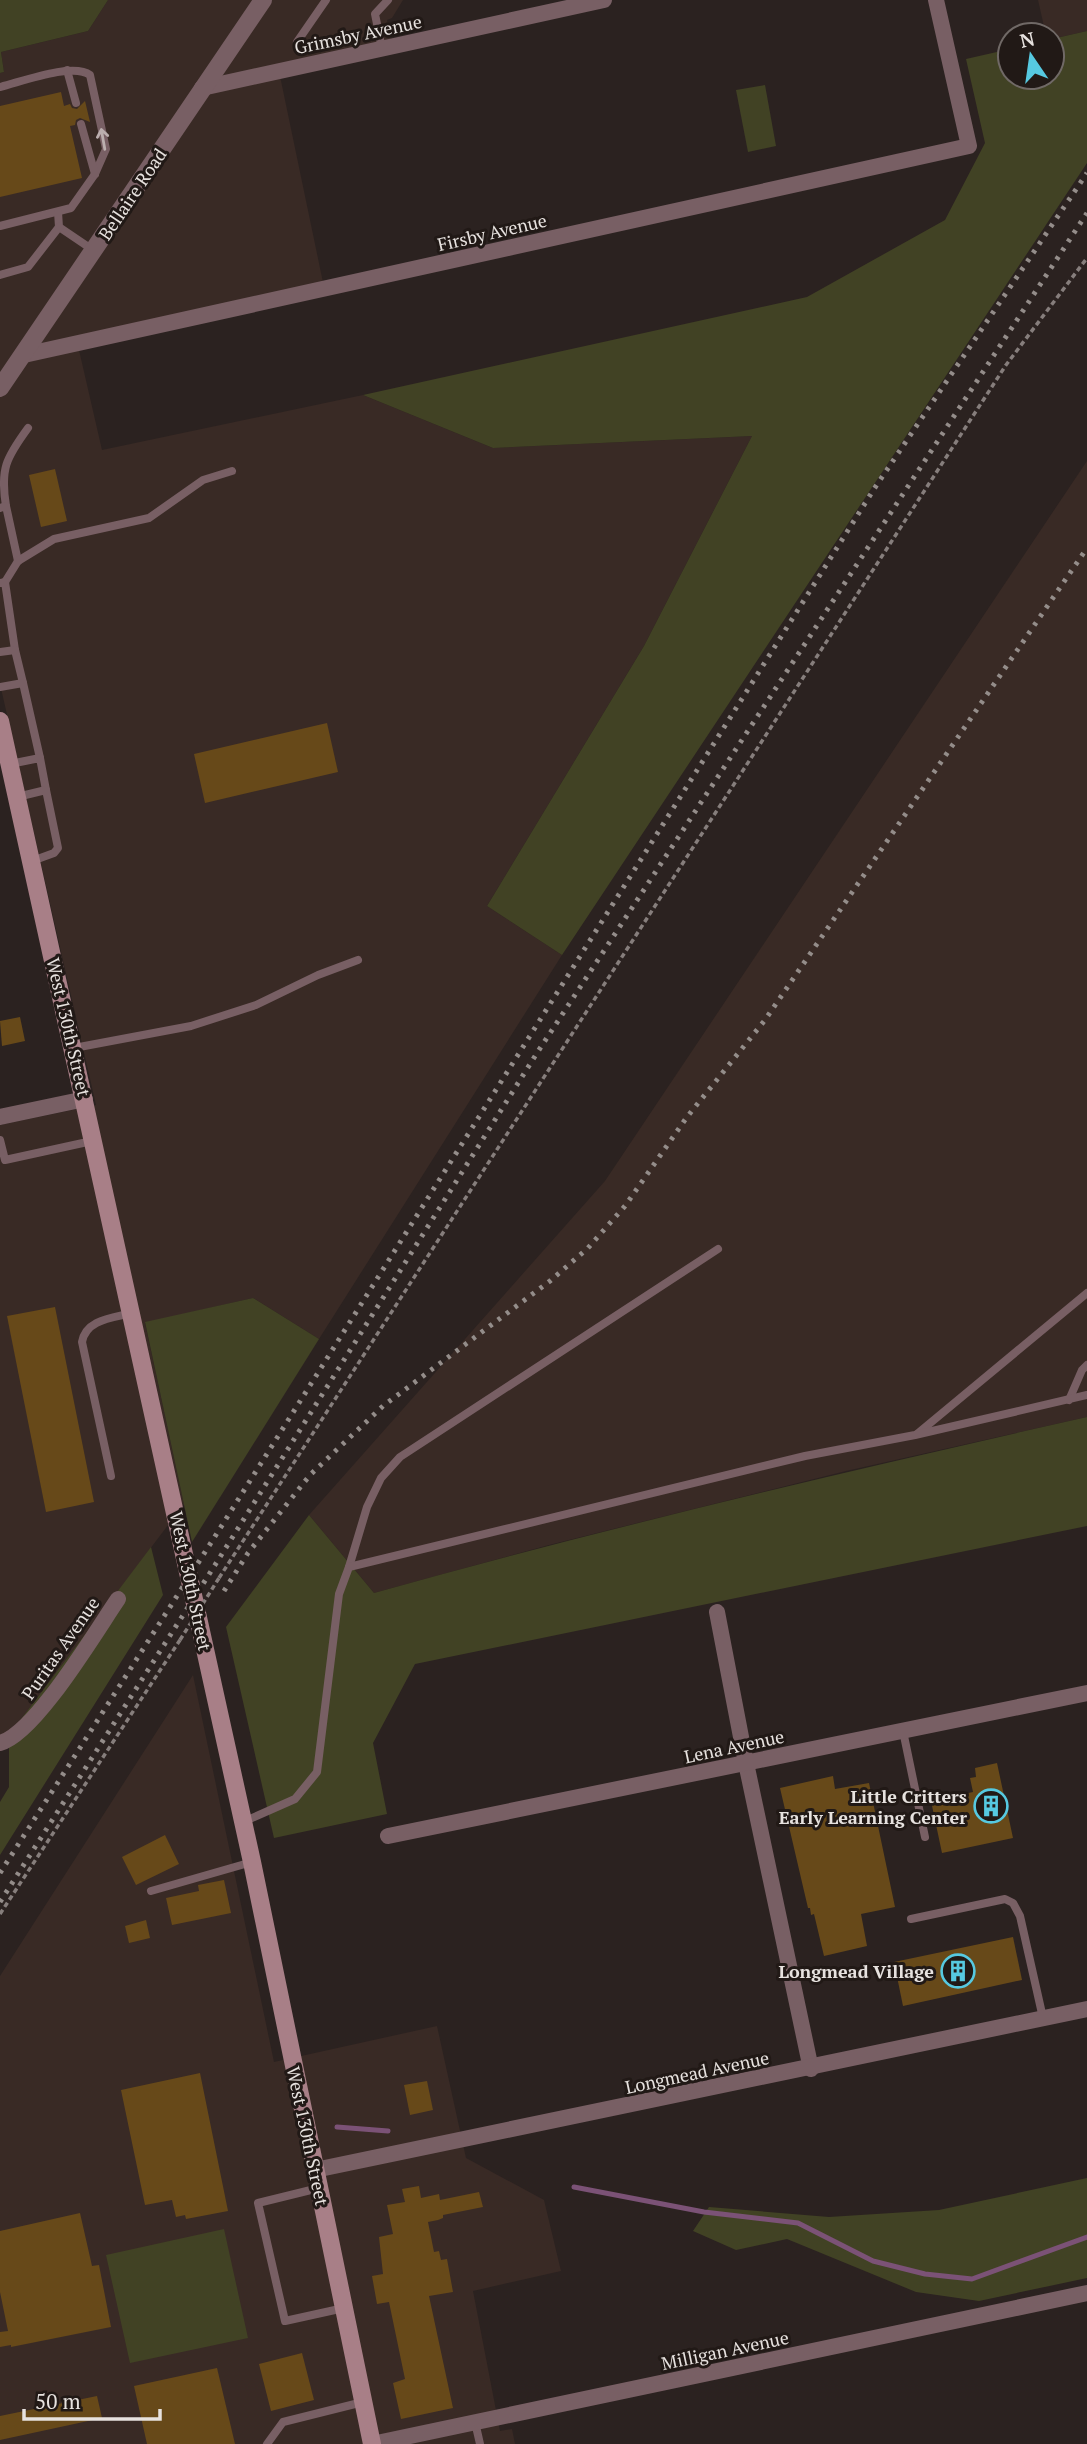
<svg xmlns="http://www.w3.org/2000/svg" width="1087" height="2444" font-family="'PT Serif',serif">
  <style>
    .built { fill: #392a25 }
    .green { fill: #414224 }
    .lines { fill: none; stroke-linecap: round; stroke-linejoin: round }
    .stream { stroke: #7b5276; stroke-width: 5 }
    .building { fill: #674919 }
    .path { stroke: #867e7c; stroke-width: 3.5; stroke-dasharray: 5 3.5; stroke-linecap: butt }
    .service { stroke: #785f64; stroke-width: 8 }
    .minor { stroke: #785f64; stroke-width: 16 }
    .tertiary { stroke: #785f64; stroke-width: 18 }
    .secondary { stroke: #a87f87; stroke-width: 18 }
    .rail { stroke: #948d8a; stroke-width: 5; stroke-dasharray: 3.5 7; stroke-linecap: butt }
    .path-bridge { stroke: #867e7c; stroke-width: 3.5; stroke-dasharray: 5 3.5; stroke-linecap: butt }
    .oneway { stroke: #bbaeae }
    .labels { text-anchor: middle; dominant-baseline: central; stroke-width: 6; stroke-linejoin: round; paint-order: stroke }
    .street-label { font-size: 18px; fill: #e7e2df; stroke: #211916 }
    .poi-label { font-size: 18px; font-weight: bold; fill: #e7e2df; stroke: #211916; text-anchor: end }
  </style>
  <rect width="100%" height="100%" fill="#2b2220"/>
  <g class="built">
    <path d="M 108,0 L 403,0 L 392,18 L 387,20 L 393,51 L 280,76 L 325,292 L 79,350 L 102,450 L 363,395 L 493,448 L 752,436 L 644,646 L 487,906 L 562,955 L 319,1339 L 253,1298 L 145,1323 L 184,1504 L 9,1735 L 0,1737 L 0,1125 L 96,1105 L 0,684 L 0,73 L 4,72 L 1,52 L 88,31 Z"/>
    <path d="M 1038,0 L 1087,0 L 1087,31 L 1052,39 L 1052,35 L 1046,35 Z"/>
    <path d="M 1087,461 L 1087,1417 L 846,1471 L 549,1545 L 374,1593 L 309,1515 L 605,1181 Z"/>
    <path d="M 193,1675 L 274,2062 L 437,2026 L 466,2158 L 544,2200 L 561,2271 L 473,2291 L 500,2431 L 512,2429 L 515,2444 L 0,2444 L 0,1976 Z"/>
  </g>
  <g class="green">
    <path d="M 0,0 L 108,0 L 88,31 L 1,52 L 4,72 L 0,73 Z"/>
    <path d="M 1087,31 L 1087,163 L 562,955 L 487,906 L 644,646 L 752,436 L 493,448 L 363,395 L 807,297 L 945,220 L 985,143 L 966,59 L 1010,49 L 1010,77 L 1052,77 L 1052,39 Z"/>
    <path d="M 765,85 L 776,146 L 748,152 L 736,90 Z"/>
    <path d="M 253,1298 L 319,1339 L 192,1542 L 145,1322 Z"/>
    <path d="M 1087,1417 L 1087,1526 L 415,1664 L 373,1743 L 387,1814 L 274,1838 L 226,1627 L 309,1515 L 374,1593 C 610,1527 848,1471 1087,1417 Z"/>
    <path d="M 151,1547 L 163,1595 L 0,1855 L 0,1802 L 9,1787 L 9,1735 Z"/>
    <path d="M 1087,2178 L 1087,2278 L 979,2301 L 916,2292 L 787,2239 L 736,2250 L 693,2231 L 709,2207 L 829,2217 L 939,2210 Z"/>
    <path d="M 224,2229 L 248,2338 L 130,2363 L 106,2255 Z"/>
  </g>
  <g class="lines">
    <g class="stream">
      <path d="M 337,2127 L 388,2131"/>
      <path d="M 574,2187 L 704,2212 L 798,2223 L 873,2261 L 925,2274 L 972,2279 L 1087,2237"/>
    </g>
  </g>
  <g class="building">
    <path d="M 61,92 L 64,106 L 70,104 L 72,108 L 77,109 L 85,101 L 90,122 L 80,118 L 76,120 L 75,125 L 70,126 L 82,178 L 0,197 L 0,106 Z"/>
    <path d="M 55,469 L 67,521 L 41,527 L 29,475 Z"/>
    <path d="M 327,723 L 338,772 L 205,803 L 194,754 Z"/>
    <path d="M 20,1017 L 25,1041 L 2,1046 L 0,1021 Z"/>
    <path d="M 55,1307 L 94,1502 L 46,1512 L 7,1316 Z"/>
    <path d="M 997,1763 L 1013,1838 L 942,1853 L 931,1801 L 973,1792 L 970,1778 L 976,1777 L 975,1768 Z"/>
    <path d="M 833,1776 L 835,1789 L 869,1783 L 895,1907 L 861,1914 L 867,1946 L 824,1956 L 814,1914 L 811,1915 L 810,1908 L 808,1908 L 780,1788 Z"/>
    <path d="M 165,1835 L 179,1864 L 136,1885 L 122,1857 Z"/>
    <path d="M 224,1880 L 231,1913 L 172,1925 L 166,1898 L 199,1891 L 198,1885 Z"/>
    <path d="M 146,1920 L 150,1938 L 129,1943 L 125,1926 Z"/>
    <path d="M 1013,1937 L 1022,1980 L 903,2006 L 894,1962 Z"/>
    <path d="M 200,2073 L 228,2211 L 186,2219 L 185,2215 L 176,2217 L 172,2200 L 145,2205 L 121,2090 Z"/>
    <path d="M 427,2081 L 433,2110 L 410,2115 L 404,2085 Z"/>
    <path d="M 419,2186 L 421,2198 L 439,2194 L 440,2200 L 479,2192 L 483,2207 L 443,2215 L 443,2218 L 438,2220 L 428,2222 L 434,2252 L 439,2251 L 441,2260 L 447,2259 L 453,2292 L 429,2296 L 453,2408 L 401,2419 L 393,2383 L 405,2379 L 389,2302 L 377,2304 L 372,2276 L 383,2274 L 379,2237 L 393,2234 L 387,2205 L 405,2202 L 402,2189 Z"/>
    <path d="M 80,2213 L 92,2266 L 99,2265 L 111,2327 L 11,2347 L 11,2345 L 0,2347 L 0,2332 L 8,2331 L 0,2292 L 0,2231 Z"/>
    <path d="M 302,2353 L 314,2400 L 271,2411 L 259,2364 Z"/>
    <path d="M 217,2368 L 235,2444 L 147,2444 L 134,2386 Z"/>
    <path d="M 97,2396 L 102,2418 L 0,2440 L 0,2416 Z"/>
  </g>
  <g class="lines">
    <g class="path">
      <path d="M 219,1578 L 1006,365 L 1087,258"/>
      <path d="M 0,1914 L 180,1640"/>
    </g>
    <g class="service">
      <path d="M 297,42 L 326,0"/>
      <path d="M 382,49 L 375,14 L 388,0"/>
      <path d="M 67,70 L 76,103"/>
      <path d="M 0,87 C 21,82 73,62 90,75 L 106,149 L 95,174 L 71,208 L 0,226"/>
      <path d="M 81,124 L 95,174"/>
      <path d="M 58,212 L 59,227 L 93,250"/>
      <path d="M 0,275 L 28,267 L 59,227"/>
      <path d="M 6,506 C 0,469 6,458 28,428"/>
      <path d="M 0,508 L 6,506 L 18,561"/>
      <path d="M 5,582 L 18,561 L 54,539 L 149,518 L 203,480 L 232,471"/>
      <path d="M 0,583 L 5,582 L 15,650"/>
      <path d="M 0,652 L 15,650 L 23,683"/>
      <path d="M 0,687 L 23,683 L 40,758"/>
      <path d="M 10,764 L 40,758 L 46,790"/>
      <path d="M 17,797 L 46,790 L 58,848 L 54,853 L 32,861"/>
      <path d="M 74,1048 L 191,1026 L 256,1005 L 318,975 L 358,960"/>
      <path d="M 0,1140 L 5,1160 L 92,1141"/>
      <path d="M 1069,1400 L 1082,1370 L 1087,1365"/>
      <path d="M 917,1434 L 1087,1293"/>
      <path d="M 111,1476 L 82,1342 C 86,1319 113,1318 132,1313"/>
      <path d="M 349,1567 L 367,1507 L 381,1478 L 400,1457 L 718,1249"/>
      <path d="M 903,1731 L 925,1837"/>
      <path d="M 243,1822 L 295,1799 L 317,1772 L 339,1594 L 349,1567 L 805,1456 L 915,1435 L 1087,1395"/>
      <path d="M 151,1891 L 252,1862"/>
      <path d="M 911,1919 L 1005,1899 L 1013,1903 L 1020,1916 L 1043,2018"/>
      <path d="M 319,2188 L 258,2203 L 285,2321 L 344,2308"/>
      <path d="M 475,2422 L 480,2444"/>
      <path d="M 267,2444 L 283,2422 L 363,2402"/>
    </g>
    <g class="minor">
      <path d="M 202,88 L 604,0"/>
      <path d="M 24,355 L 969,146 L 936,0"/>
      <path d="M 0,1117 L 85,1099"/>
      <path d="M 717,1612 L 746,1763 L 811,2069"/>
      <path d="M 0,1743 C 35,1734 96,1631 118,1599"/>
      <path d="M 388,1836 L 1087,1693"/>
      <path d="M 315,2170 L 1087,2009"/>
      <path d="M 372,2444 L 1087,2293"/>
    </g>
    <path class="tertiary" d="M 0,388 L 263,0"/>
    <path class="secondary" d="M 0,721 L 252,1862 L 372,2444"/>
    <g class="rail">
      <path d="M 224,1591 L 248,1553 L 310,1475 L 383,1406 L 550,1281 L 588,1248 L 625,1206 L 687,1117 L 765,1020 L 1087,548"/>
      <path d="M 0,1873 L 214,1538 L 874,489 L 1087,173"/>
      <path d="M 0,1902 L 215,1565 L 537,1053 L 1087,213"/>
    </g>
    <path class="path-bridge" d="M 180,1640 L 219,1578"/>
  </g>
  <defs><path id="oneway-shaft" d="M-6 0H5M1.5-3L5.5 0L1.5 3" fill="none" stroke-width="1.6" stroke-linecap="round" stroke-linejoin="round" transform="scale(1.75)"/></defs>
  <use class="oneway" href="#oneway-shaft" transform="translate(103 139) rotate(-100)"/>
  <defs>
    <symbol id="building-ring" viewBox="-11 -11 22 22"><circle r="9.5" fill="#211916" stroke="#56c9e1" stroke-width="1.5"/><path d="M-4-6H4V6H1V3H-1V6H-4ZM-2.5-4.3h1.7v1.8h-1.7ZM.8-4.3h1.7v1.8H.8ZM-2.5-1h1.7V.8h-1.7ZM.8-1h1.7V.8H.8Z" fill="#56c9e1"/></symbol>
  </defs>
  <g fill-rule="evenodd">
    <use href="#building-ring" x="972" y="1787" width="38" height="38"/>
    <use href="#building-ring" x="939" y="1952" width="38" height="38"/>
  </g>
  <g class="labels">
    <g class="street-label">
      <text transform="translate(358 34) rotate(-12)">Grimsby Avenue</text>
      <text transform="translate(132 194) rotate(-56)">Bellaire Road</text>
      <text transform="translate(492 232) rotate(-13)">Firsby Avenue</text>
      <text transform="translate(69 1027) rotate(77)">West 130th Street</text>
      <text transform="translate(191 1581) rotate(78)">West 130th Street</text>
      <text transform="translate(60 1648) rotate(-55)">Puritas Avenue</text>
      <text transform="translate(734 1746) rotate(-12)">Lena Avenue</text>
      <text transform="translate(697 2072) rotate(-12)">Longmead Avenue</text>
      <text transform="translate(308 2136) rotate(78)">West 130th Street</text>
      <text transform="translate(725 2350) rotate(-12)">Milligan Avenue</text>
    </g>
    <g class="poi-label">
      <text x="967" y="1796">Little Critters<tspan x="967" dy="21">Early Learning Center</tspan></text>
      <text x="934" y="1971">Longmead Village</text>
    </g>
  </g>
  <g transform="translate(1031 56) rotate(347)"><circle r="33" fill="#211916" stroke="#706966" stroke-width="2"/>
  <path d="M0-5L12 26L0 18L-12 26Z" fill="#56c9e1"/>
  <text y="-10" font-size="19" font-weight="bold" text-anchor="middle" fill="#e7e2df">N</text>
  </g>
  <path d="M24 2409v10h136v-10" fill="none" stroke="#e7e2df" stroke-width="3.5"/>
  <text x="35" y="2409" font-size="21" fill="#e7e2df" stroke="#211916" stroke-width="5" paint-order="stroke">50 m</text>
</svg>
